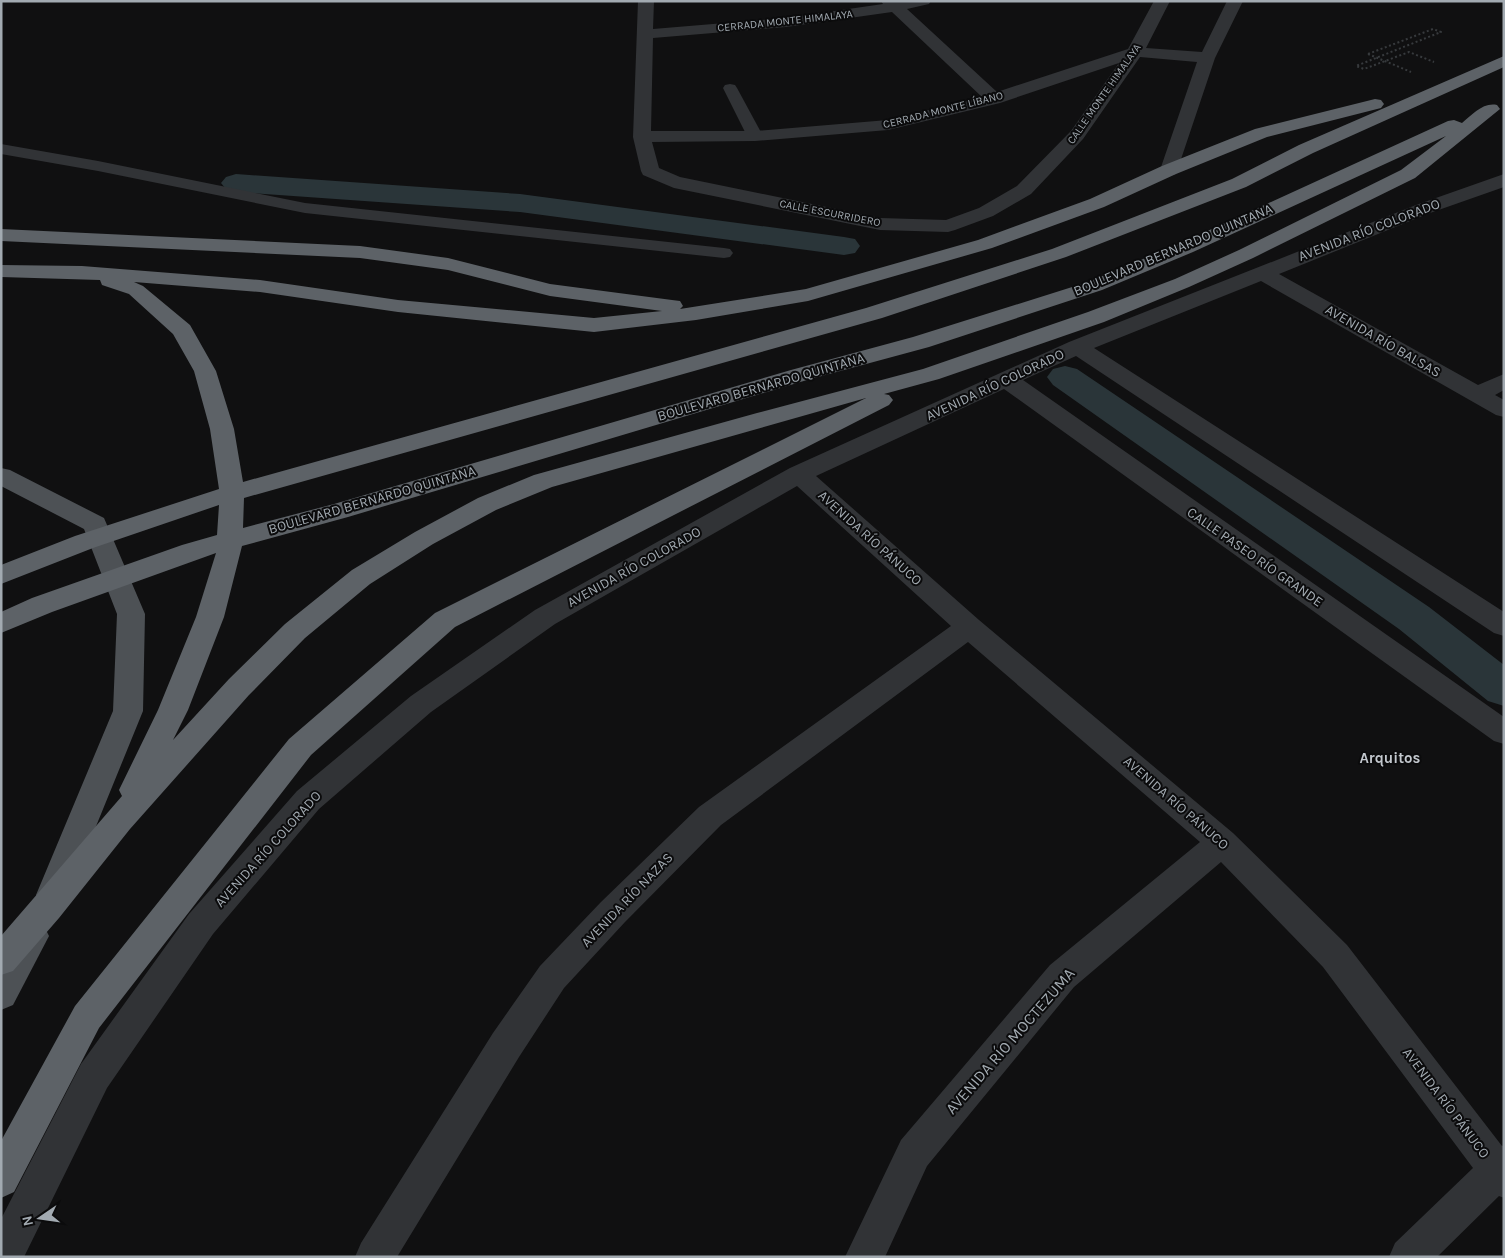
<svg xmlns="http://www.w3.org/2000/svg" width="1505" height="1258" font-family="Karla,sans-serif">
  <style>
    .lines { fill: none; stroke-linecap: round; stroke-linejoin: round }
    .canal { fill: #2a3539; fill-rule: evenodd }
    .path { stroke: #373a3d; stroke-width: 2; stroke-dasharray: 2 2.5; stroke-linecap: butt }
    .lane { fill: #313336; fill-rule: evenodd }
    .street { fill: #313336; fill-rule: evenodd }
    .primary { fill: #4d5155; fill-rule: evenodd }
    .highway { fill: #5d6267; fill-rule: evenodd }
    .labels { text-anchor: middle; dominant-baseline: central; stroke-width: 4; stroke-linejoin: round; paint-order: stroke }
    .far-street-label { font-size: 11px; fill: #a2aab1; stroke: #0b0b0c }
    .street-label { font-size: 14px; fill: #a2aab1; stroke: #0b0b0c }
    .neighbourhood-label { font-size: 15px; font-weight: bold; fill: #c3c8ce; stroke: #0b0b0c }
    .near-street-label { font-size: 16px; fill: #a2aab1; stroke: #0b0b0c }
  </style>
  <rect width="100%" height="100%" fill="#101011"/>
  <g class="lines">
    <g class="canal">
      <path d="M 236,174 L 520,194 L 844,237 L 855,239 L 860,246 L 855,253 L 844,255 L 520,212 L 236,192 L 226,189 L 221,183 L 226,177 Z"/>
      <path d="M 1065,366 L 1077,369 L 1429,607 L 1504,665 L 1504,706 L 1488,701 L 1399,629 L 1053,385 L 1047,377 L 1053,369 Z"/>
    </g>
    <g class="path">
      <path d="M 1368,54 L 1433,29 L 1441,32 L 1356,66 L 1364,69 L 1409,52 L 1434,62"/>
      <path d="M 1368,54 L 1411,72"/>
    </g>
    <g class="lane">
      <path d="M 730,84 L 735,85 L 737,88 L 763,136 L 761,139 L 749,139 L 747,136 L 723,88 L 725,85 Z"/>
      <path d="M 1,144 L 98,161 L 305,203 L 724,248 L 730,249 L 733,253 L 730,257 L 724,258 L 305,213 L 98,171 L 1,154 Z"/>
    </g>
    <g class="street">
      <path d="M 638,1 L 654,1 L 653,29 L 786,18 L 883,4 L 881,1 L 931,1 L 929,4 L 907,9 L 997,92 L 1128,49 L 1154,1 L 1170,1 L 1146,48 L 1202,52 L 1227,1 L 1243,1 L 1215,58 L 1176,174 L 1169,176 L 1162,174 L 1160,170 L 1197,62 L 1140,57 L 1083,139 L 1031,194 L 993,216 L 955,230 L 948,232 L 880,230 L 674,188 L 643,175 L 641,171 L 633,137 ZM 892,12 L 982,97 L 888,120 L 755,131 L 651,131 L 653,38 L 786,27 ZM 1119,63 L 1071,131 L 1017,186 L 979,208 L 946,220 L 880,218 L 680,177 L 659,168 L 652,142 L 755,141 L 888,130 L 1000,103 Z"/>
      <path d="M 1504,174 L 1504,187 L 1430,213 L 1279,274 L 1478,385 L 1504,374 L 1504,390 L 1495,395 L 1504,400 L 1504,417 L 1496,415 L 1261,281 L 1094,348 L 1504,612 L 1504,636 L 1494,633 L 1076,356 L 1023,380 L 1504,717 L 1504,744 L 1494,741 L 1004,389 L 816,476 L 979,620 L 1233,833 L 1347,945 L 1502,1146 L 1504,1145 L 1504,1198 L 1499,1196 L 1437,1257 L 1389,1257 L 1395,1243 L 1473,1168 L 1323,967 L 1221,862 L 1074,987 L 927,1166 L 885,1257 L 845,1257 L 901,1140 L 1050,965 L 1200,842 L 968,642 L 721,825 L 625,922 L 564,988 L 519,1057 L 397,1257 L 355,1257 L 361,1243 L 493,1033 L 540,966 L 601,902 L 699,807 L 951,626 L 797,486 L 555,624 L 431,712 L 319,809 L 213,934 L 107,1088 L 24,1257 L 1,1257 L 1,1219 L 81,1064 L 189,914 L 297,791 L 411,696 L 535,610 L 790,468 L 1069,342 L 1416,205 Z"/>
    </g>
    <g class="primary">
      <path d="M 1,468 L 10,470 L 104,518 L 145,614 L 143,711 L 68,895 L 64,905 L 52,909 L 40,905 L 36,895 L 113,711 L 117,614 L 84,529 L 1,486 Z"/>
      <path d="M 32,921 L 44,926 L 49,936 L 13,1005 L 1,1010 L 1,960 L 20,926 Z"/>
    </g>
    <path class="highway" d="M 1504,56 L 1504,67 L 1313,153 L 1246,187 L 1066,257 L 882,318 L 244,498 L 243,528 L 334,504 L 791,370 L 913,337 L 1088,282 L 1179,244 L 1448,121 L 1454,120 L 1462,123 C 1472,115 1483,102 1497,105 L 1500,109 L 1415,178 L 1253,258 L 1189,287 L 1104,322 L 939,379 L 884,394 L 889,395 L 893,400 L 889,405 L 455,627 L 311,755 L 99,1028 L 14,1192 L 1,1198 L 1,1141 L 75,1006 L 289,739 L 435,613 L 866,398 L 552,487 L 496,510 L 433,544 L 370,584 L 305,638 L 249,695 L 130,829 L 59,918 L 13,971 L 1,975 L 1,936 L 122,796 L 119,790 L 158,710 L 196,617 L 216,553 L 52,612 L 1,633 L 1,612 L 32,598 L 182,545 L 217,535 L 219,505 L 93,548 L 1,584 L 1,565 L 75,536 L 219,489 L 210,429 L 194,371 L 173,334 L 129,294 L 102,285 L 100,280 L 1,277 L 1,265 L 82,266 L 260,280 L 398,300 L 594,318 L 662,311 L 550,296 L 448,270 L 360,258 L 1,241 L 1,229 L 360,246 L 448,258 L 550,284 L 672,300 L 680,301 L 683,306 L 680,309 L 806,289 L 978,240 L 1090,199 L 1162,166 L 1255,129 L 1375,99 L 1381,100 L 1384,104 L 1381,108 L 1267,137 L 1176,174 L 1104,207 L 992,248 L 808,301 L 696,320 L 594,332 L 398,312 L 260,292 L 134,282 L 143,286 L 190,325 L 216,371 L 234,429 L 243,482 L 866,308 L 1052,249 L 1232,179 L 1299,145 ZM 1446,136 L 1401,170 L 1239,250 L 1175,279 L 1088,312 L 923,369 L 757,413 L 534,475 L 478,498 L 415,532 L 352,570 L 285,624 L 229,679 L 173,740 L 188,710 L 224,617 L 242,546 L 348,517 L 807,380 L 929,347 L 1102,290 L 1193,252 Z"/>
  </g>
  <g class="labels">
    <g class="far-street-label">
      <text transform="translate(785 21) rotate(-6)">CERRADA MONTE HIMALAYA</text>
      <text transform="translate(1104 94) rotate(-55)">CALLE MONTE HIMALAYA</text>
      <text transform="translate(943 110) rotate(-14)">CERRADA MONTE LÍBANO</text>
      <text transform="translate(830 213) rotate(11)">CALLE ESCURRIDERO</text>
    </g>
    <g class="street-label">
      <text transform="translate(1369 230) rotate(-21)">AVENIDA RÍO COLORADO</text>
      <text transform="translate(1173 250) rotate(-23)">BOULEVARD BERNARDO QUINTANA</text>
      <text transform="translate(1383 341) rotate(30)">AVENIDA RÍO BALSAS</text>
      <text transform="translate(995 385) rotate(-25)">AVENIDA RÍO COLORADO</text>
      <text transform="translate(761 387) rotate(-16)">BOULEVARD BERNARDO QUINTANA</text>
      <text transform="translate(372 500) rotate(-16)">BOULEVARD BERNARDO QUINTANA</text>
      <text transform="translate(870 538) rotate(42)">AVENIDA RÍO PÁNUCO</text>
      <text transform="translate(1255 557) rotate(35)">CALLE PASEO RÍO GRANDE</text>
      <text transform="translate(634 567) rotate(-29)">AVENIDA RÍO COLORADO</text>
      <text transform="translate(1176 803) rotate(41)">AVENIDA RÍO PÁNUCO</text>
      <text transform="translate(268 849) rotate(-48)">AVENIDA RÍO COLORADO</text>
      <text transform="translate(627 900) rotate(-46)">AVENIDA RÍO NAZAS</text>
      <text transform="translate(1446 1103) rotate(53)">AVENIDA RÍO PÁNUCO</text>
    </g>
    <g class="neighbourhood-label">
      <text x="1390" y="758">Arquitos</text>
    </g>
    <g class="near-street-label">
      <text transform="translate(1010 1041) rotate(-49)">AVENIDA RÍO MOCTEZUMA</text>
    </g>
  </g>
  <rect width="1505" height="1258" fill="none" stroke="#a2aab1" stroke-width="5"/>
  <g transform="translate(40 1218) rotate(257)" stroke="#0b0b0c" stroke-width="4" paint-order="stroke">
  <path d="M0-4L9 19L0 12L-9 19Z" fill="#a2aab1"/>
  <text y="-8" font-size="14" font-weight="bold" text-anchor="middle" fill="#a2aab1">N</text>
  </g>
</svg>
